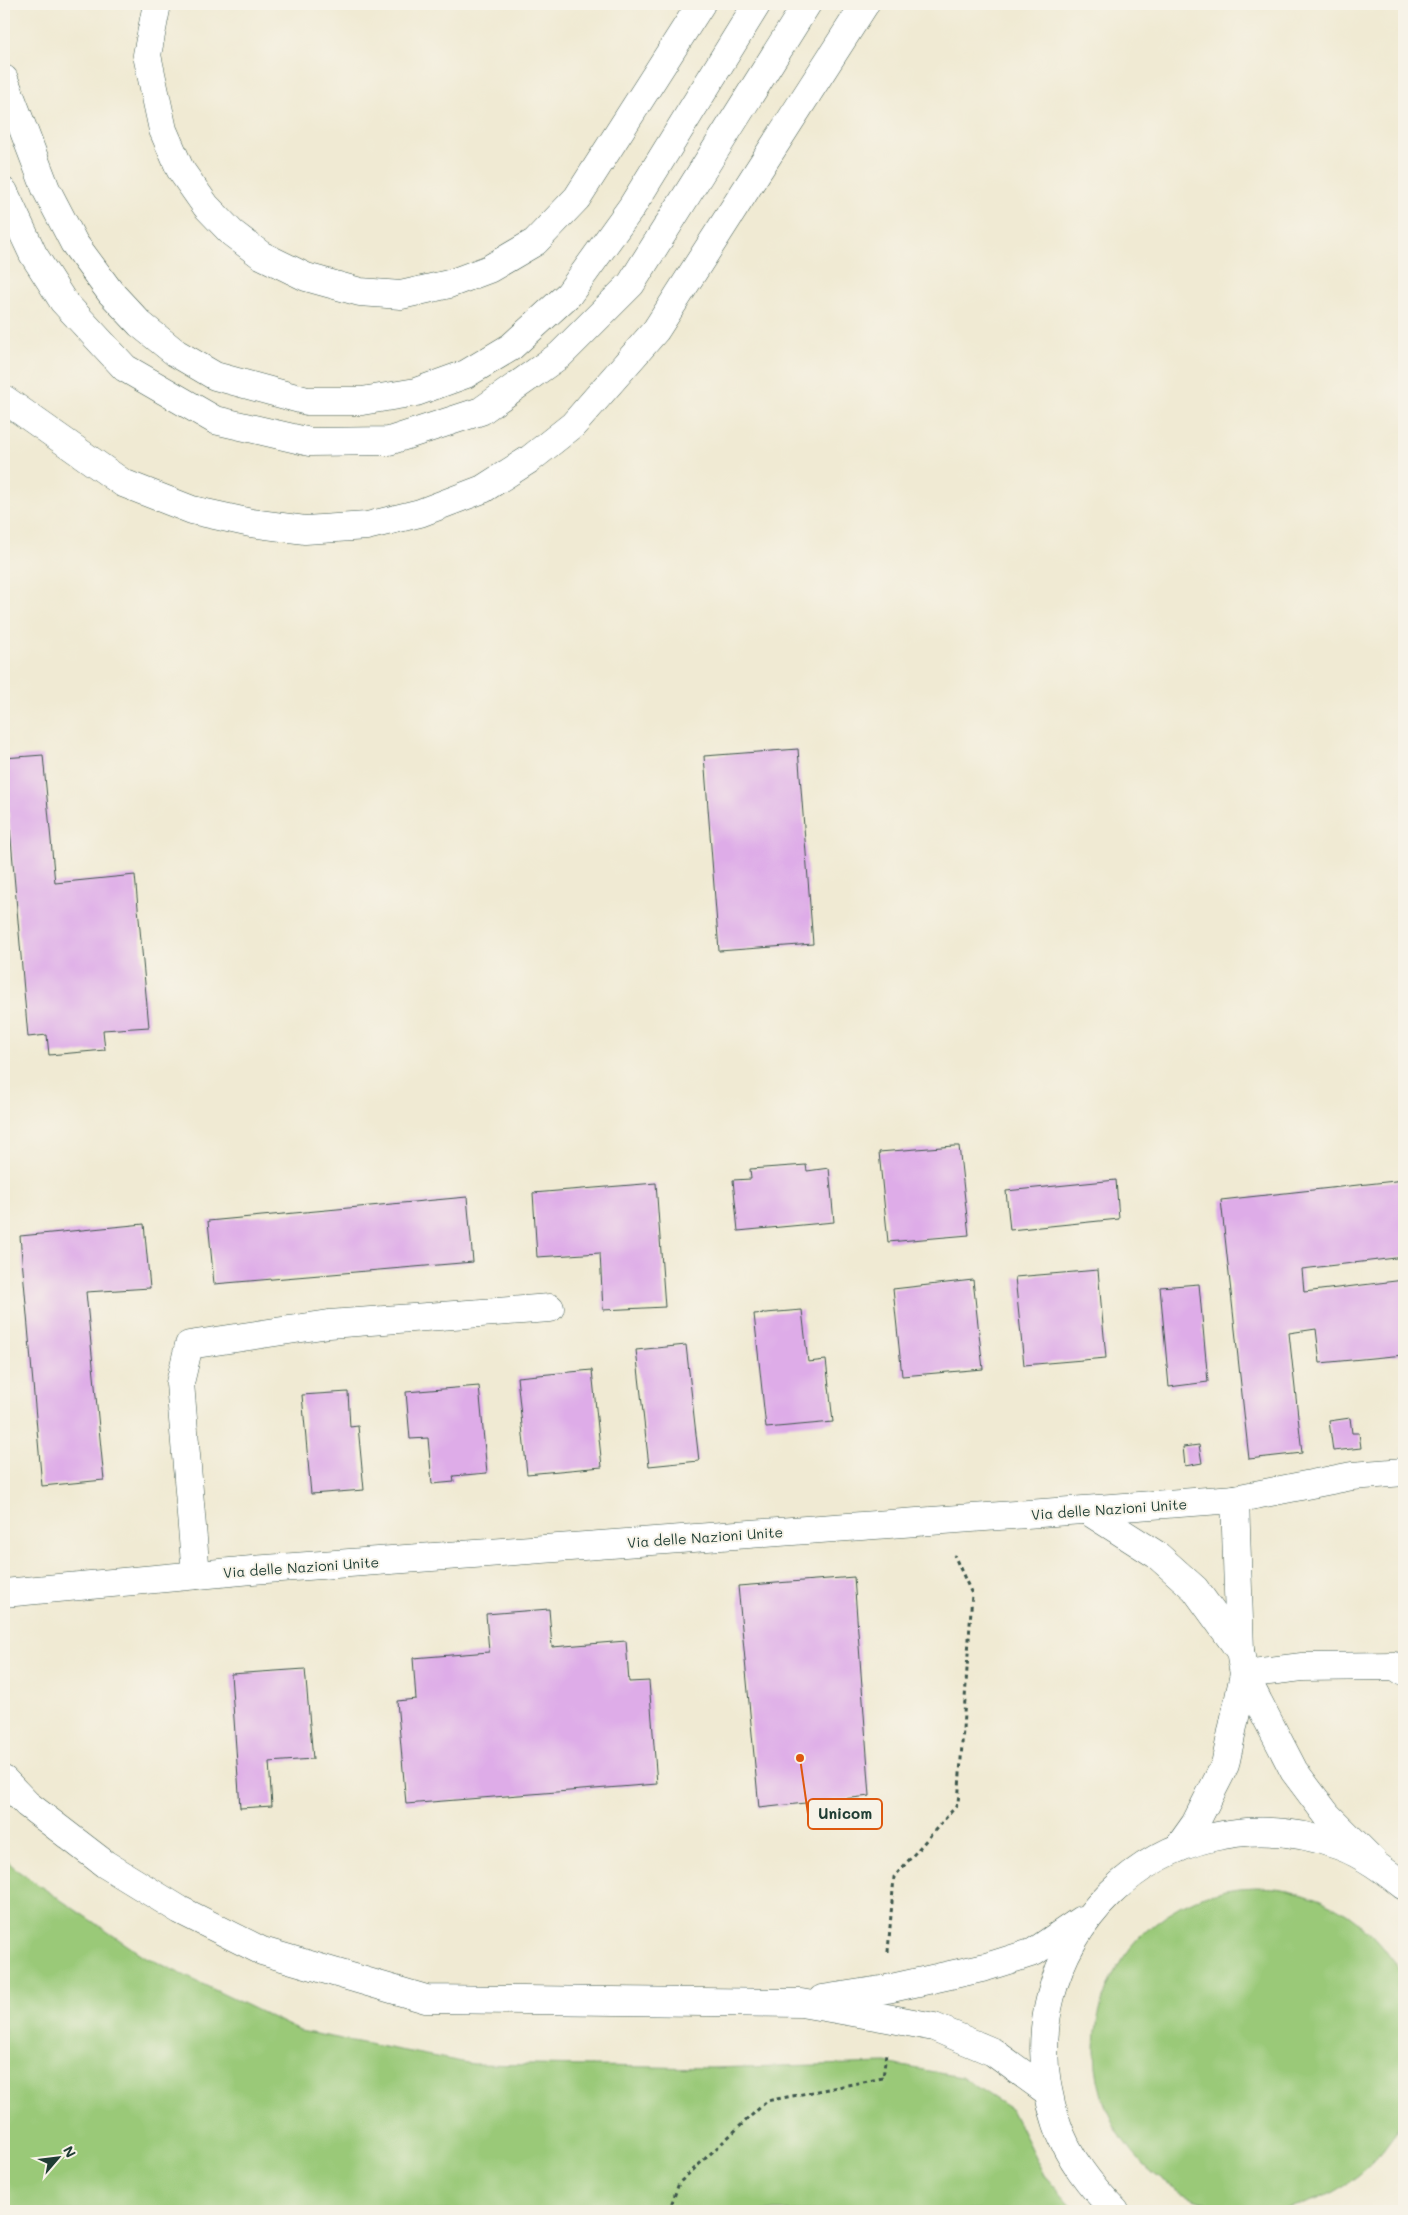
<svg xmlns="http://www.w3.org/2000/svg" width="1408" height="2215" font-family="Mali,sans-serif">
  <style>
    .green { fill: #9ac978; stroke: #5c8356 }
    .building { fill: #deace8 }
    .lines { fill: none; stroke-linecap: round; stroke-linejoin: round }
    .minor-casing { stroke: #3e574c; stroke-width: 29 }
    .major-casing { stroke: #3e574c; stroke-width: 29 }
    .highway-casing { stroke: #3e574c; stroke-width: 29 }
    .path { stroke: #3e574c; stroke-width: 3; stroke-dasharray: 4 4; stroke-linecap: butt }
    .minor { stroke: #fff; stroke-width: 28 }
    .major { stroke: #fff; stroke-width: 28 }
    .highway { stroke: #fff; stroke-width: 28 }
    .labels { text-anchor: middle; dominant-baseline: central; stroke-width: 4; stroke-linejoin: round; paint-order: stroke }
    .street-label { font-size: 14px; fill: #1f3d34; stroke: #f7f3e8 }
    .leader { fill: none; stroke: #de580e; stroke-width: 2 }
    .callout-dot { fill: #de580e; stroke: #f7f3e8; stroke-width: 2 }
    .callout { fill: #f7f3e8; stroke: #de580e; stroke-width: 2 }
    .callout-label { font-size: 15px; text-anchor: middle; font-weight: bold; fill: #1f3d34 }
  </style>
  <rect width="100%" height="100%" fill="#f7f3e8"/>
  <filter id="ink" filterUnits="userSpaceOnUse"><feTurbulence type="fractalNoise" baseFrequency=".02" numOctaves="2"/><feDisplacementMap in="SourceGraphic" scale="10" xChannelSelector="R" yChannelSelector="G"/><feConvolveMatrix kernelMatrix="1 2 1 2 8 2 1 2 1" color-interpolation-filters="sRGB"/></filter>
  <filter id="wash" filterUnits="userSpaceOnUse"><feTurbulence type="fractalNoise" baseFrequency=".0096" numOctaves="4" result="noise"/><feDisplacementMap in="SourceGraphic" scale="20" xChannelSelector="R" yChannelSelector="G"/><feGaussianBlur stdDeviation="1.12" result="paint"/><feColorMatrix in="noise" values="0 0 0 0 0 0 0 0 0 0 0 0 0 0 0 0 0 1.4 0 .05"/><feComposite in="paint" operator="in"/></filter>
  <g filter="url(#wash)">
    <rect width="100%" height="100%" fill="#f0ead3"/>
    <g class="green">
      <path d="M 4,1858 L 18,1871 L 142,1955 L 300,2031 L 473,2064 L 711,2068 L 886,2063 L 961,2077 L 1011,2109 L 1044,2175 L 1076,2211 L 4,2211 Z"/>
      <circle cx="1257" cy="2049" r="162"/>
    </g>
    <g id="blocks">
      <g class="building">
        <path d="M 798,749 L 813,944 L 719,951 L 704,756 Z"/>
        <path d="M 43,755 L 55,883 L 135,875 L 149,1027 L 103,1030 L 105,1050 L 49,1055 L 47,1035 L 28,1037 L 4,758 Z"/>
        <path d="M 954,1146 L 959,1146 L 969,1235 L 888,1242 L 879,1152 Z"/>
        <path d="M 806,1165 L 807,1171 L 829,1168 L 834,1222 L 738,1231 L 733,1180 L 751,1179 L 750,1169 Z"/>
        <path d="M 1116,1180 L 1119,1219 L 1010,1230 L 1006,1191 Z"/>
        <path d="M 1404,1180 L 1404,1257 L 1302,1269 L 1304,1292 L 1404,1280 L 1404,1355 L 1320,1363 L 1316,1329 L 1289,1333 L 1302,1453 L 1249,1459 L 1221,1200 Z"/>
        <path d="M 656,1183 L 665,1307 L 603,1310 L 600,1253 L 537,1257 L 533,1193 Z"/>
        <path d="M 467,1197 L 473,1262 L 214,1284 L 208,1221 Z"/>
        <path d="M 144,1224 L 150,1288 L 86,1292 L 104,1480 L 42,1486 L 20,1236 Z"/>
        <path d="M 1098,1270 L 1106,1358 L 1024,1365 L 1015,1277 Z"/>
        <path d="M 973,1280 L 983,1369 L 902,1376 L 893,1289 Z"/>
        <path d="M 1199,1284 L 1208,1382 L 1169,1387 L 1160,1287 Z"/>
        <path d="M 802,1310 L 808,1362 L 826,1360 L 833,1422 L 766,1428 L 754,1314 Z"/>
        <path d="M 686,1345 L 699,1461 L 649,1466 L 636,1350 Z"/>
        <path d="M 592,1370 L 602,1467 L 527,1474 L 517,1377 Z"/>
        <path d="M 479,1386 L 487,1473 L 453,1476 L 454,1482 L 432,1484 L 428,1438 L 410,1439 L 406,1392 Z"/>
        <path d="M 348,1392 L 350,1427 L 358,1426 L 364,1490 L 311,1494 L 302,1395 Z"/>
        <path d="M 1350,1418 L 1352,1433 L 1359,1433 L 1361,1448 L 1333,1451 L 1329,1421 Z"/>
        <path d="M 1199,1445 L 1202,1463 L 1185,1466 L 1183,1447 Z"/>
        <path d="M 854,1577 L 870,1796 L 759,1808 L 738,1586 Z"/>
        <path d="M 549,1609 L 552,1647 L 626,1641 L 629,1682 L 649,1681 L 657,1784 L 406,1804 L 397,1701 L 416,1699 L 413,1658 L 489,1652 L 486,1614 Z"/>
        <path d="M 305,1669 L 313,1759 L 269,1762 L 272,1806 L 240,1808 L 231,1674 Z"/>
      </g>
    </g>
  </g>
  <g filter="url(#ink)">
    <use href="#blocks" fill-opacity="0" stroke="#3e574c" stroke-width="1"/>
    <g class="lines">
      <defs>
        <g id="minor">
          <path d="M 1235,1499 L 1240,1651 L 1244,1674 L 1294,1771 L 1327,1815 L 1373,1861"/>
          <path d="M 1088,1511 L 1157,1555 L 1195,1589 L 1240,1651"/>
          <path d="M 196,1575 L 180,1383 L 189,1345 L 329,1324 L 550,1308"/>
          <path d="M 4,1593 L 252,1570 L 1235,1499 L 1352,1476 L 1404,1472"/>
          <path d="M 1244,1674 L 1302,1667 L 1395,1666 L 1404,1672"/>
          <path d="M 1178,1848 L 1195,1824 L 1225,1765 L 1244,1674"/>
        </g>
        <g id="major">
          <path d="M 4,1780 L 27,1804 L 105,1864 L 180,1910 L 262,1951 L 426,1999 L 801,2003 L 887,2018 L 934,2027 L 993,2052 L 1048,2092"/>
          <path d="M 822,1999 L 887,1989 L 986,1967 L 1034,1952 L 1081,1920"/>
          <path d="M 1115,2211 C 1091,2186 1068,2158 1057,2124 C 996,1946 1164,1781 1340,1846 C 1364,1855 1385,1871 1404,1886"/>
        </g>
        <g id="highway">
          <path d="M 157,4 L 147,55 L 163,130 L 180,169 L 206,206 L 232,233 L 261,255 L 306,277 L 360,292 L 401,295 L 449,284 L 489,269 L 535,242 L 577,198 L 701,4"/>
          <path d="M 4,79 L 46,189 L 74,243 L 111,293 L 140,324 L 176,353 L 215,376 L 307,401 L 362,401 L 416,392 L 466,374 L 511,347 L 569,294 L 631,208 L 757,4"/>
          <path d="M 4,192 L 33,254 L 63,301 L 125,368 L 215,420 L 310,442 L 389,441 L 481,411 L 560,355 L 631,284 L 807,4"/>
          <path d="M 4,399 L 123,483 L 192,510 L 251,523 L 305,530 L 367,526 L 420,513 L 483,489 L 530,459 L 573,425 L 656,330 L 865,4"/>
        </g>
      </defs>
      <use href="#minor" class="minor-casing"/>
      <use href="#major" class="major-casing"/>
      <use href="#highway" class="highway-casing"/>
      <g class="path">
        <path d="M 888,1952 L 894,1877 L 958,1804 L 972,1594 L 954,1555"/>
        <path d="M 669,2211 L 679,2183 L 767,2101 L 883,2078 L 886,2053"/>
      </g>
      <use href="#minor" class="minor"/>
      <use href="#major" class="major"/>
      <use href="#highway" class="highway"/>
    </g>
  </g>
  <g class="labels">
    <g class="street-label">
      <text transform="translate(1109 1509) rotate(-4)">Via delle Nazioni Unite</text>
      <text transform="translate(705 1537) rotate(-4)">Via delle Nazioni Unite</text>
      <text transform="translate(301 1567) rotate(-4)">Via delle Nazioni Unite</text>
    </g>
  </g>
  <path class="leader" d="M800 1758L808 1814"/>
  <circle class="callout-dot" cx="800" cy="1758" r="5"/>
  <rect class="callout" x="808" y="1799" width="74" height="30" rx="5"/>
  <g class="callout-label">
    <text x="845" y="1819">Unicom</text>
  </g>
  <rect width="1408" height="2215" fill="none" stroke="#f7f3e8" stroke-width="20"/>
  <g transform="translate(58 2158) rotate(62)" stroke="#f7f3e8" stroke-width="4" paint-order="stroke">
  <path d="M0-4L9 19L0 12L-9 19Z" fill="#1f3d34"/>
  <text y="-8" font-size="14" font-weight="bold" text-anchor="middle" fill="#1f3d34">N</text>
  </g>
</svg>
